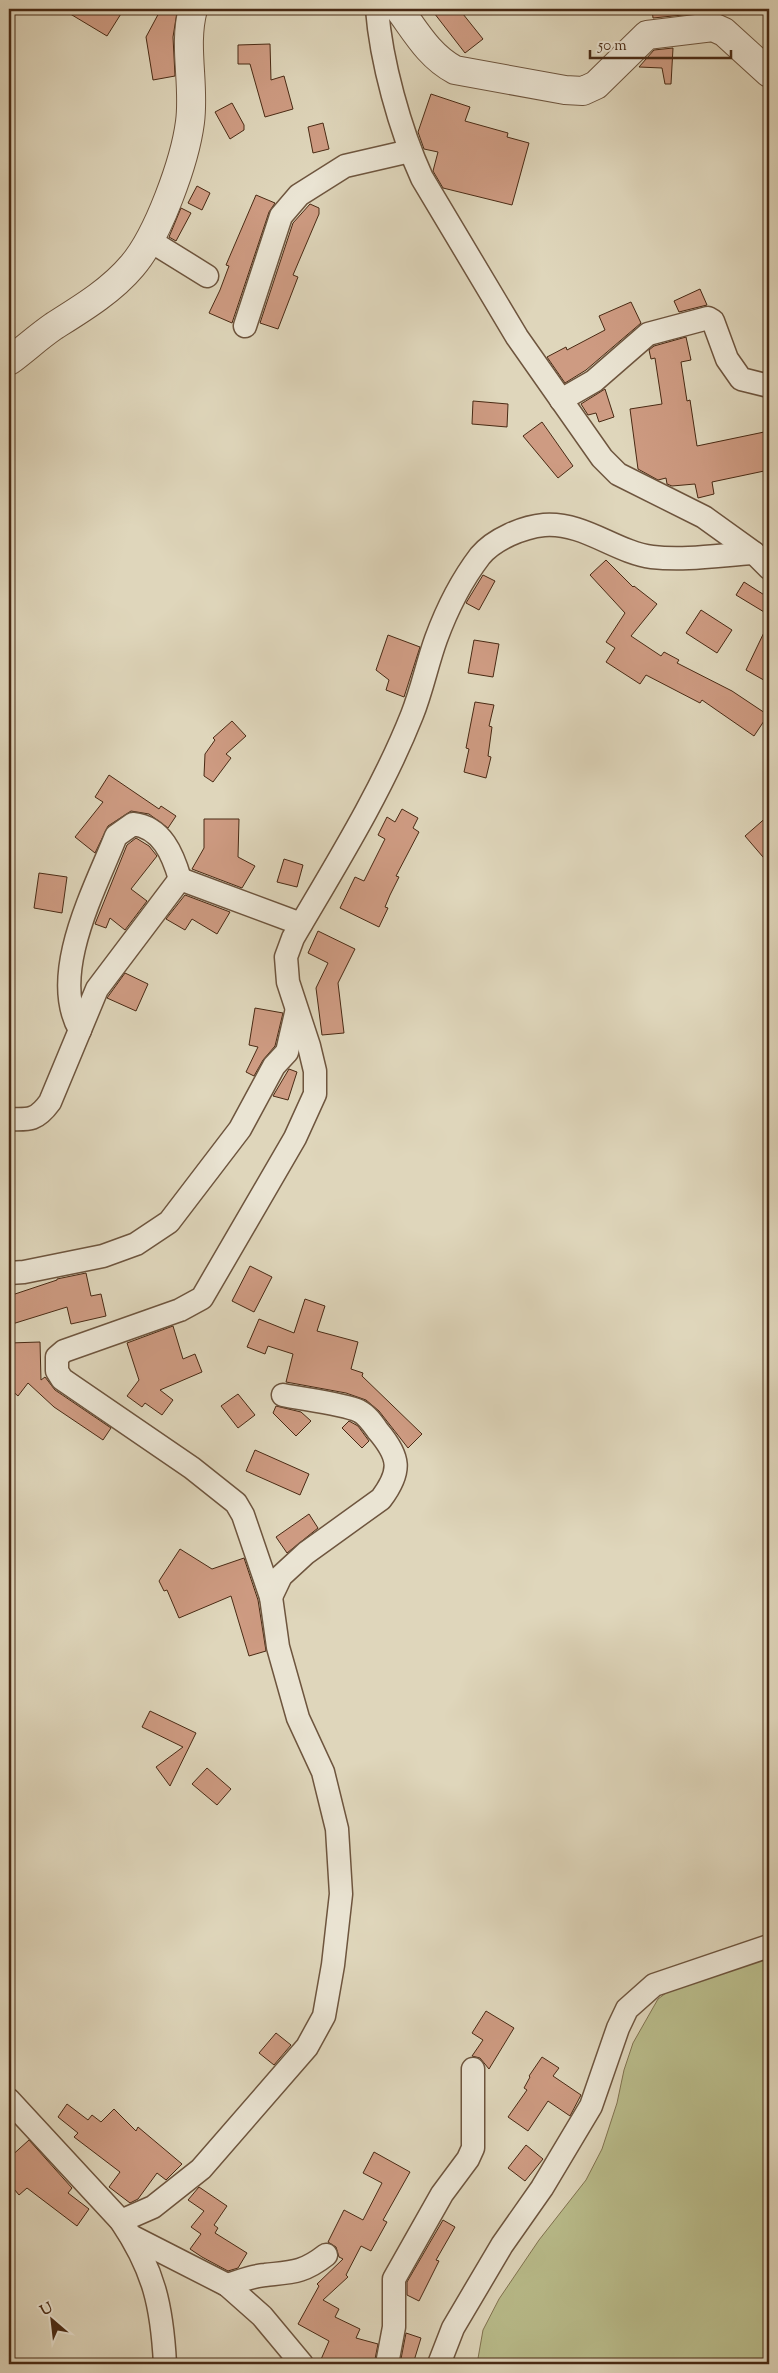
<svg xmlns="http://www.w3.org/2000/svg" width="778" height="2373" font-family="'Sorts Mill Goudy',serif">
  <style>
    .green { fill: #b9bc8b; stroke: #817350 }
    .building { fill: #ce9b82; stroke: #492a14 }
    .lines { fill: none; stroke-linecap: round; stroke-linejoin: round }
    .minor-casing { stroke: #6e553e; stroke-width: 25 }
    .tertiary-casing { stroke: #6e553e; stroke-width: 30 }
    .minor { stroke: #eae4d3; stroke-width: 22 }
    .tertiary { stroke: #eae4d3; stroke-width: 28 }
  </style>
  <rect width="100%" height="100%" fill="#dfd6bb"/>
  <filter id="stains"><feTurbulence type="fractalNoise" baseFrequency=".004" numOctaves="4"/><feColorMatrix values="0 0 0 0 .2 0 0 0 0 .09 0 0 0 0 .02 0 0 0 .5 -.17"/></filter>
  <radialGradient id="worn" r=".72"><stop offset=".6" stop-color="#630" stop-opacity="0"/><stop offset="1" stop-color="#630" stop-opacity=".3"/></radialGradient>
  <path class="green" d="M 769,1956 L 769,2364 L 477,2364 L 483,2330 L 499,2299 L 539,2240 L 586,2180 L 602,2149 L 617,2103 L 624,2070 L 633,2043 L 658,1999 L 686,1978 Z"/>
  <g class="building">
    <path d="M 62,9 L 124,9 L 107,36 Z"/>
    <path d="M 161,9 L 171,9 L 177,12 L 173,37 L 175,76 L 153,80 L 146,37 Z"/>
    <path d="M 431,9 L 459,9 L 483,39 L 465,53 Z"/>
    <path d="M 652,9 L 712,9 L 712,12 L 653,18 Z"/>
    <path d="M 270,44 L 271,80 L 284,76 L 293,109 L 265,117 L 250,64 L 238,64 L 238,45 Z"/>
    <path d="M 673,48 L 671,84 L 665,84 L 662,68 L 639,67 L 654,50 Z"/>
    <path d="M 431,94 L 470,107 L 465,121 L 508,133 L 507,137 L 529,143 L 512,205 L 443,188 L 433,171 L 438,152 L 424,149 L 418,132 Z"/>
    <path d="M 232,103 L 244,125 L 244,130 L 230,139 L 215,112 Z"/>
    <path d="M 323,123 L 329,149 L 313,153 L 308,127 Z"/>
    <path d="M 197,186 L 210,193 L 202,210 L 188,203 Z"/>
    <path d="M 256,195 L 275,203 L 269,212 L 232,323 L 209,313 L 220,290 L 229,266 L 226,265 Z"/>
    <path d="M 310,204 L 319,208 L 319,214 L 293,275 L 298,277 L 278,329 L 260,323 L 293,223 Z"/>
    <path d="M 181,208 L 191,213 L 176,241 L 169,237 Z"/>
    <path d="M 700,289 L 707,305 L 679,312 L 674,301 Z"/>
    <path d="M 631,302 L 641,323 L 586,370 L 565,383 L 547,357 L 566,347 L 567,350 L 605,330 L 599,316 Z"/>
    <path d="M 686,337 L 691,360 L 681,362 L 687,401 L 690,400 L 697,446 L 769,431 L 769,470 L 712,482 L 714,494 L 698,498 L 695,484 L 672,486 L 667,484 L 666,478 L 658,480 L 638,469 L 630,409 L 662,404 L 655,358 L 651,359 L 649,350 L 654,346 Z"/>
    <path d="M 605,389 L 614,417 L 599,422 L 596,413 L 588,415 L 581,404 Z"/>
    <path d="M 473,401 L 508,404 L 507,427 L 472,424 Z"/>
    <path d="M 542,422 L 573,466 L 558,478 L 523,436 Z"/>
    <path d="M 606,560 L 633,587 L 634,586 L 657,604 L 631,636 L 661,656 L 664,652 L 679,660 L 677,663 L 732,691 L 768,715 L 754,736 L 702,700 L 700,703 L 646,675 L 640,684 L 606,662 L 615,648 L 606,642 L 625,613 L 590,575 Z"/>
    <path d="M 483,575 L 495,581 L 479,610 L 466,603 Z"/>
    <path d="M 744,582 L 769,598 L 769,615 L 736,595 Z"/>
    <path d="M 701,610 L 732,630 L 717,653 L 686,633 Z"/>
    <path d="M 769,622 L 769,683 L 746,670 Z"/>
    <path d="M 388,635 L 420,647 L 404,697 L 386,690 L 389,680 L 376,670 Z"/>
    <path d="M 474,640 L 499,644 L 493,677 L 468,673 Z"/>
    <path d="M 475,702 L 494,705 L 489,726 L 492,727 L 488,756 L 491,757 L 486,778 L 464,772 L 469,749 L 466,748 Z"/>
    <path d="M 232,721 L 246,736 L 226,754 L 231,758 L 213,782 L 204,776 L 205,754 L 215,740 L 213,738 Z"/>
    <path d="M 109,775 L 159,809 L 161,806 L 176,816 L 168,828 L 149,814 L 131,811 L 108,826 L 95,853 L 75,837 L 103,802 L 95,797 Z"/>
    <path d="M 402,809 L 418,818 L 413,828 L 419,832 L 396,876 L 399,877 L 390,895 L 385,907 L 388,908 L 379,927 L 340,908 L 355,877 L 364,881 L 385,839 L 378,835 L 387,817 L 395,822 Z"/>
    <path d="M 769,815 L 769,864 L 745,836 Z"/>
    <path d="M 204,819 L 239,819 L 238,857 L 255,866 L 242,888 L 192,869 L 204,848 Z"/>
    <path d="M 136,838 L 149,846 L 157,856 L 131,889 L 147,901 L 125,930 L 110,918 L 106,928 L 95,924 L 127,845 Z"/>
    <path d="M 284,859 L 303,865 L 297,887 L 277,882 Z"/>
    <path d="M 39,873 L 67,877 L 62,913 L 34,908 Z"/>
    <path d="M 185,895 L 230,912 L 217,934 L 192,919 L 185,930 L 166,919 Z"/>
    <path d="M 318,931 L 355,949 L 338,983 L 344,1033 L 322,1035 L 316,988 L 328,963 L 308,953 Z"/>
    <path d="M 125,973 L 148,984 L 136,1011 L 107,998 Z"/>
    <path d="M 255,1008 L 283,1013 L 275,1046 L 263,1060 L 254,1076 L 246,1072 L 258,1047 L 249,1045 Z"/>
    <path d="M 289,1069 L 297,1072 L 288,1100 L 273,1096 Z"/>
    <path d="M 250,1266 L 272,1277 L 254,1312 L 232,1301 Z"/>
    <path d="M 86,1273 L 91,1296 L 101,1294 L 106,1316 L 71,1324 L 67,1307 L 9,1325 L 9,1296 L 57,1280 L 57,1279 Z"/>
    <path d="M 305,1299 L 325,1306 L 317,1331 L 358,1342 L 351,1369 L 363,1373 L 362,1376 L 422,1434 L 408,1448 L 379,1411 L 366,1400 L 346,1393 L 286,1382 L 293,1354 L 268,1346 L 265,1354 L 247,1347 L 259,1319 L 294,1333 Z"/>
    <path d="M 173,1326 L 183,1359 L 195,1354 L 202,1372 L 160,1390 L 173,1400 L 162,1415 L 145,1403 L 142,1407 L 127,1396 L 139,1380 L 127,1343 Z"/>
    <path d="M 40,1342 L 41,1380 L 45,1377 L 55,1390 L 111,1428 L 103,1440 L 54,1407 L 28,1383 L 18,1396 L 9,1388 L 9,1343 Z"/>
    <path d="M 238,1394 L 255,1415 L 238,1428 L 221,1406 Z"/>
    <path d="M 276,1406 L 301,1412 L 311,1421 L 296,1436 L 273,1413 Z"/>
    <path d="M 349,1421 L 358,1426 L 369,1441 L 362,1448 L 342,1428 Z"/>
    <path d="M 255,1450 L 309,1474 L 300,1495 L 246,1471 Z"/>
    <path d="M 309,1514 L 318,1528 L 287,1553 L 276,1537 Z"/>
    <path d="M 180,1549 L 212,1569 L 244,1558 L 258,1600 L 266,1651 L 249,1656 L 231,1596 L 179,1618 L 167,1590 L 164,1591 L 159,1581 Z"/>
    <path d="M 150,1711 L 196,1733 L 170,1786 L 156,1767 L 183,1747 L 142,1727 Z"/>
    <path d="M 207,1768 L 231,1789 L 217,1805 L 192,1784 Z"/>
    <path d="M 486,2011 L 514,2028 L 489,2069 L 480,2058 L 472,2056 L 483,2040 L 472,2033 Z"/>
    <path d="M 276,2033 L 291,2045 L 274,2065 L 259,2053 Z"/>
    <path d="M 542,2057 L 559,2068 L 553,2076 L 581,2095 L 570,2116 L 548,2101 L 528,2131 L 508,2117 L 527,2090 L 524,2088 L 530,2077 L 529,2076 Z"/>
    <path d="M 67,2104 L 88,2120 L 92,2115 L 101,2122 L 114,2109 L 136,2131 L 138,2127 L 182,2164 L 166,2180 L 157,2173 L 138,2199 L 130,2203 L 109,2187 L 120,2172 L 74,2137 L 78,2133 L 58,2117 Z"/>
    <path d="M 29,2140 L 72,2188 L 68,2193 L 89,2209 L 77,2226 L 27,2188 L 19,2195 L 9,2183 L 9,2158 Z"/>
    <path d="M 526,2145 L 543,2159 L 525,2181 L 508,2168 Z"/>
    <path d="M 374,2152 L 410,2172 L 383,2220 L 387,2222 L 371,2251 L 361,2246 L 346,2275 L 348,2277 L 323,2300 L 339,2309 L 335,2317 L 360,2329 L 356,2338 L 378,2344 L 374,2364 L 319,2364 L 329,2341 L 298,2324 L 319,2286 L 317,2284 L 343,2259 L 339,2257 L 336,2247 L 328,2242 L 344,2210 L 363,2220 L 382,2183 L 363,2173 Z"/>
    <path d="M 199,2187 L 227,2206 L 214,2225 L 218,2228 L 215,2233 L 247,2253 L 238,2268 L 228,2271 L 202,2257 L 190,2249 L 201,2234 L 191,2227 L 204,2211 L 188,2200 Z"/>
    <path d="M 443,2220 L 455,2227 L 436,2260 L 439,2261 L 419,2301 L 407,2295 L 407,2282 Z"/>
    <path d="M 406,2333 L 421,2338 L 413,2364 L 400,2364 Z"/>
  </g>
  <g class="lines">
    <defs>
      <g id="minor">
        <path d="M 377,9 C 381,61 400,130 422,178 L 517,337 L 602,458 L 618,474 L 704,517 L 754,553 L 769,568"/>
        <path d="M 149,240 L 207,276"/>
        <path d="M 245,326 L 281,216 L 299,195 L 345,166 L 410,151"/>
        <path d="M 561,400 L 594,381 L 648,334 L 708,318 L 713,321 L 727,359 L 741,379 L 769,386"/>
        <path d="M 80,1030 C 48,975 95,889 116,836 L 133,824 C 162,827 173,855 180,879"/>
        <path d="M 9,1119 C 30,1120 37,1120 50,1102 L 97,989 L 180,879 L 301,924"/>
        <path d="M 9,1273 L 24,1272 L 103,1256 L 136,1244 L 169,1222 L 240,1129 L 274,1066 L 287,1052 L 296,1013"/>
        <path d="M 271,1597 L 281,1576 L 306,1553 L 381,1499 C 402,1471 400,1457 378,1431 C 373,1424 367,1415 359,1411 C 344,1404 302,1399 283,1395"/>
        <path d="M 9,2100 L 121,2221 C 154,2270 162,2306 165,2364"/>
        <path d="M 121,2221 L 153,2207 L 201,2169 L 307,2047 L 324,2016 L 333,1965 L 341,1894 L 337,1829 L 323,1772 L 298,1718 L 278,1647 L 271,1597 L 243,1515 L 236,1503 L 192,1468 L 62,1379 L 57,1371 L 57,1357 L 64,1351 L 180,1310 L 202,1298 L 295,1138 L 315,1094 L 315,1071 L 309,1046 L 288,982 L 286,957 L 293,938 C 335,866 381,793 412,715 C 422,690 427,664 436,639 C 447,609 461,581 480,556 C 494,539 523,527 544,525 C 584,522 615,552 652,557 C 685,561 721,555 754,553"/>
        <path d="M 131,2236 L 227,2285 L 262,2316 L 302,2364"/>
        <path d="M 227,2285 C 240,2281 252,2276 265,2275 C 292,2272 303,2273 326,2255"/>
        <path d="M 387,2364 L 394,2327 L 394,2279 L 442,2194 L 468,2159 L 473,2148 L 473,2069"/>
        <path d="M 439,2364 L 453,2328 L 502,2245 L 542,2188 L 591,2106 L 618,2028 L 627,2009 L 654,1985 L 769,1946"/>
      </g>
      <g id="tertiary">
        <path d="M 399,9 C 416,32 429,56 455,70 L 565,90 L 583,91 L 596,85 L 647,35 L 713,27 L 724,32 L 769,73"/>
        <path d="M 9,361 C 24,350 38,337 54,326 C 81,309 111,291 132,266 C 158,236 185,161 190,122 C 195,84 183,46 193,9"/>
      </g>
    </defs>
    <use href="#minor" class="minor-casing"/>
    <use href="#tertiary" class="tertiary-casing"/>
    <use href="#minor" class="minor"/>
    <use href="#tertiary" class="tertiary"/>
  </g>
  <rect width="778" height="2373" fill="none" stroke="#dfd6bb" stroke-width="30"/>
  <rect x="10" y="10" width="758" height="2353" fill="none" stroke="#492a14" stroke-width="2.5"/>
  <rect x="15" y="15" width="748" height="2343" fill="none" stroke="#492a14"/>
  <g transform="translate(52 2320) rotate(332)" stroke="#eae4d3" stroke-width="4" paint-order="stroke">
  <path d="M0-4L9 19L0 12L-9 19Z" fill="#492a14"/>
  <text y="-8" font-size="14" font-weight="bold" text-anchor="middle" fill="#492a14">U</text>
  </g>
  <path d="M590 50v8h141v-8" fill="none" stroke="#492a14" stroke-width="2.5"/>
  <text x="598" y="50" font-size="15" fill="#492a14" stroke="#eae4d3" stroke-width="4" paint-order="stroke">50 m</text>
  <rect width="100%" height="100%" filter="url(#stains)"/>
  <rect width="100%" height="100%" fill="url(#worn)"/>
</svg>
